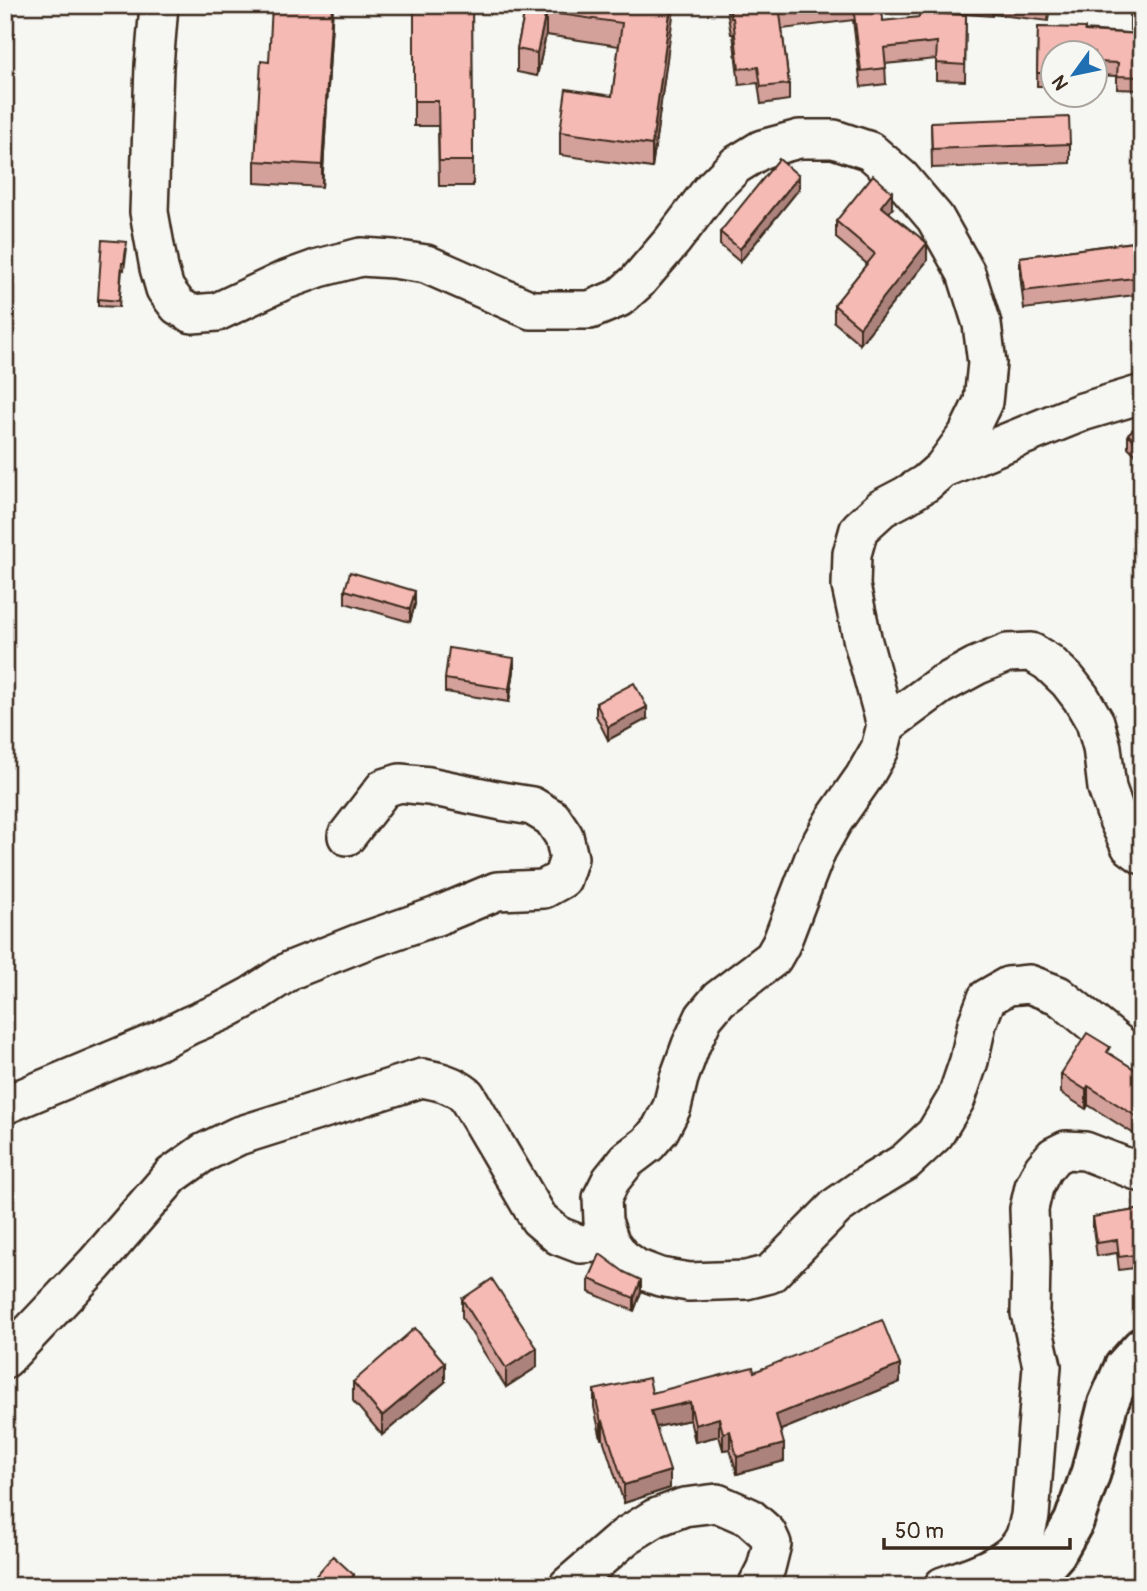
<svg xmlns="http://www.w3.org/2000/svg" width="1147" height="1591" font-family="Pangolin,sans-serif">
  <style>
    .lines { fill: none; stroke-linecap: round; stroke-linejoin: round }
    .minor-casing { stroke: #3b2a1e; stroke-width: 42 }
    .highway-casing { stroke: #3b2a1e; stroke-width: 44 }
    .minor { stroke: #f6f6f2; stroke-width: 37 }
    .highway { stroke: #f6f6f2; stroke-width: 38 }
    .wall { fill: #d3a09a; stroke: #3b2a1e; stroke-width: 2 }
    .shaded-wall { fill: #ac827d; stroke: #3b2a1e; stroke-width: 2 }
    .building { fill: #f5bab3; stroke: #3b2a1e; stroke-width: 2 }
  </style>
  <rect width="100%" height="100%" fill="#f6f6f2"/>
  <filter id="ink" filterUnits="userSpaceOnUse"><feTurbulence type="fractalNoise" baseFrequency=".0143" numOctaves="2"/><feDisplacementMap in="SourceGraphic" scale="14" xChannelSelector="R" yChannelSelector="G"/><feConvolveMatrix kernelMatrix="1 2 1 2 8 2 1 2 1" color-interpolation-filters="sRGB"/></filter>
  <g filter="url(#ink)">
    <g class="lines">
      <defs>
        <g id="minor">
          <path d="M 159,5 L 154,66 L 149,212 L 159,268 L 165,289 L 178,306 L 192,314 L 217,312 L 283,281 L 319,268 L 361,257 L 393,259 L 426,264 L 531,310 L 590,310 L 619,298 L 637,282 L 673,240 L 711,190 L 736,165 L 762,149 L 799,139 L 834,139 L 870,151 L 901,178 L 935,218 L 966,273 L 982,324 L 987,363 L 983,402 L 967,435 L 943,468 L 926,483 L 905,496 L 882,508 L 859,529 L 852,554 L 851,586 L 863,642 L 886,725 L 880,749 L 864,777 L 834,820 L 817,850 L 781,944 L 773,958 L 719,999 L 704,1017 L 691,1045 L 679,1078 L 672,1107 L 660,1130 L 648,1144 L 627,1160 L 611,1180 L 602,1198 L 603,1221 L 610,1242 L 621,1257 L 636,1268 L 660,1277 L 689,1282 L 746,1280 L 770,1274 L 837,1206 L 867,1185 L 905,1162 L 935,1134 L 956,1099 L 969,1061 L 977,1024 L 987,998 L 1008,986 L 1029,984 L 1058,995 L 1142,1063"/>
          <path d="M 944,468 L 1082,412 L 1142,394"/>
          <path d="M 886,725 L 939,686 L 976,666 L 1007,653 L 1031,652 L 1048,662 L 1068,681 L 1081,698 L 1095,722 L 1102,747 L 1107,788 L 1118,820 L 1130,846 L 1142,855"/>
          <path d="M 5,1105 L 158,1041 L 190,1025 L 223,1011 L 251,996 L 291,970 L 359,943 L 437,916 L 497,891 L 544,889 L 562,879 L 569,858 L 564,836 L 552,818 L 532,806 L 501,801 L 429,786 L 400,783 L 384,788 L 347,836"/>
          <path d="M 5,1359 L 95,1264 L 172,1175 L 203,1153 L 238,1136 L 422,1078 C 439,1081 452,1084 466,1095 L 539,1219 L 559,1236 L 580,1244 L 610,1242"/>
          <path d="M 568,1586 L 626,1536 L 655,1518 L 684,1507 L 717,1503 L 749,1517 L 767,1533 L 772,1544 L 766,1568 L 757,1586"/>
          <path d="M 943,1586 C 969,1577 1012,1564 1024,1538 C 1027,1531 1028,1523 1030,1516 L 1042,1366 L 1030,1313 L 1031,1262 L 1029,1209 L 1034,1187 L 1043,1169 L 1054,1156 L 1066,1150 L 1085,1151 L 1142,1173"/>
        </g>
        <path id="highway" d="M 1027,1586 L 1056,1553 L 1074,1521 L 1091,1472 L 1108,1404 L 1124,1367 L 1142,1347"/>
      </defs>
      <use href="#minor" class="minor-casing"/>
      <use href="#highway" class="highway-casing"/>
      <use href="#minor" class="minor"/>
      <use href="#highway" class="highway"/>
    </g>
    <g class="wall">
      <path d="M 333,5 L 322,187 L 255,183 L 255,161 L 269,62 Z"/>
      <path d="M 472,5 L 473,186 L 439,186 L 438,126 L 414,126 L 414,11 L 440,11 Z"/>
      <path d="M 526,5 L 674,5 L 652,168 L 560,155 L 560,132 L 612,96 L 619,46 L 546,35 L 537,76 L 517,72 L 517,49 Z"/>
      <path d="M 726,5 L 881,5 L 883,21 L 966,15 L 965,81 L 936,80 L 936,59 L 885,64 L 886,84 L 861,87 L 853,20 L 782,29 L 789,84 L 789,100 L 761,104 L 758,83 L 739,85 L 733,34 L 731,34 Z"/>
      <path d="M 953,5 L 1050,5 L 1048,21 L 992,14 L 992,16 L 953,13 Z"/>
      <path d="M 1142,5 L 1142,31 L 1130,30 L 1130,14 Z"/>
      <path d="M 1038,27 L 1142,34 L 1141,90 L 1117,89 L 1117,76 L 1095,75 L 1095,52 L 1053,52 L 1053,86 L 1037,86 Z"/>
      <path d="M 931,122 L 1070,144 L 1070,163 L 932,168 Z"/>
      <path d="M 799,189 L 740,262 L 720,245 L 720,232 Z"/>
      <path d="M 892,209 L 889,212 L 927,261 L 860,344 L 834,322 L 834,305 L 867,264 L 836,238 L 836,221 Z"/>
      <path d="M 1142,241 L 1142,294 L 1024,309 L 1020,274 L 1020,257 Z"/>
      <path d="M 127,248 L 124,270 L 122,269 L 119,307 L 98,306 L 98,299 Z"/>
      <path d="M 1142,421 L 1142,461 L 1128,447 L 1128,434 Z"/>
      <path d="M 345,590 L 415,604 L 410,622 L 345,603 Z"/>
      <path d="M 514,671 L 509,702 L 445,692 L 445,679 Z"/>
      <path d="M 596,703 L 647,719 L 608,740 L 596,716 Z"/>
      <path d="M 1110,1054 L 1142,1074 L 1142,1139 L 1088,1105 L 1086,1109 L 1061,1093 L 1061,1074 Z"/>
      <path d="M 1142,1209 L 1142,1267 L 1119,1270 L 1117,1253 L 1097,1256 L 1093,1229 L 1093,1217 Z"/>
      <path d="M 624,1272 L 641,1292 L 634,1311 L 589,1292 L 589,1279 Z"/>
      <path d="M 462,1299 L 537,1367 L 506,1387 L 462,1318 Z"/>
      <path d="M 754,1372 L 900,1382 L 781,1430 L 784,1461 L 737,1474 L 730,1449 L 723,1450 L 719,1436 L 695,1442 L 690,1420 L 656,1427 L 670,1488 L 624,1503 L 603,1439 L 601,1439 L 594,1407 L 594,1390 L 652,1393 Z"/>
      <path d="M 353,1382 L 445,1382 L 382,1435 L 353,1401 Z"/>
    </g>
    <g class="shaded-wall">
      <path d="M 332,5 L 333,5 L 322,187 L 322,165 Z"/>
      <path d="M 671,5 L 674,5 L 674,9 L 652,168 L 652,145 Z"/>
      <path d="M 546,12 L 546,35 L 537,76 L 537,53 Z"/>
      <path d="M 799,176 L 799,189 L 740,262 L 740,249 Z"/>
      <path d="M 892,192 L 892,209 L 881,223 L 881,206 Z"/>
      <path d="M 927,243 L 927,261 L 860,344 L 860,327 Z"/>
      <path d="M 415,591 L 415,604 L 410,622 L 410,609 Z"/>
      <path d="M 514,658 L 514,671 L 509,702 L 509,689 Z"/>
      <path d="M 647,707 L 647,719 L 608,740 L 608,727 Z"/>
      <path d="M 1088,1086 L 1088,1105 L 1086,1109 L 1086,1090 Z"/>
      <path d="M 641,1280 L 641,1292 L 634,1311 L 634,1298 Z"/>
      <path d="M 537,1348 L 537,1367 L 506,1387 L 506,1368 Z"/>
      <path d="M 445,1363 L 445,1382 L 382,1435 L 382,1416 Z"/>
      <path d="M 900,1365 L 900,1382 L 776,1432 L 776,1415 Z"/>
      <path d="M 690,1402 L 690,1420 L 651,1428 L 651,1411 Z"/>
      <path d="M 719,1418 L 719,1436 L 695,1442 L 695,1425 Z"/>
      <path d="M 603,1421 L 603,1439 L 601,1439 L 601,1422 Z"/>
      <path d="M 730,1431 L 730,1449 L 723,1450 L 723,1433 Z"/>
      <path d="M 784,1444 L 784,1461 L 737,1474 L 737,1457 Z"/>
      <path d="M 670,1471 L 670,1488 L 624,1503 L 624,1485 Z"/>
      <path d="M 354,1575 L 354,1586 L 344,1586 Z"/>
    </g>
    <g class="building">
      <path d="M 272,5 L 332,5 L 322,165 L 255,161 L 261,61 L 269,62 Z"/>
      <path d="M 441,5 L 472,5 L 473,161 L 439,161 L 438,101 L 414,101 L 414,11 L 441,11 Z"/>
      <path d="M 526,5 L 671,5 L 652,145 L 560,132 L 566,89 L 612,96 L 622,23 L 546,12 L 537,53 L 517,49 Z"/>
      <path d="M 729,5 L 841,5 L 780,13 L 789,84 L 761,87 L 758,67 L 739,69 L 733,18 L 731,18 Z"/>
      <path d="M 853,5 L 881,5 L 883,21 L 919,17 L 919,13 L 966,15 L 965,65 L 936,63 L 937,42 L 884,48 L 886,68 L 861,71 Z"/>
      <path d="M 1131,5 L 1142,5 L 1142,15 L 1130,14 Z"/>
      <path d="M 1038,27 L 1085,28 L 1085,31 L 1142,34 L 1141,77 L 1117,76 L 1118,63 L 1095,62 L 1095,52 L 1053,52 L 1053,73 L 1037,73 Z"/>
      <path d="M 1069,117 L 1070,144 L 932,149 L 931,122 Z"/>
      <path d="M 779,159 L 799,176 L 740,249 L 720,232 Z"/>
      <path d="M 873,175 L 892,192 L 881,206 L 927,243 L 860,327 L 834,305 L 875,254 L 836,221 Z"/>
      <path d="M 102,240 L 127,242 L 124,263 L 122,263 L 119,301 L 98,299 Z"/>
      <path d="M 1142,241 L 1142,277 L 1024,291 L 1020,257 Z"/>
      <path d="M 1142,421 L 1142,448 L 1128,434 Z"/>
      <path d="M 350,572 L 415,591 L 410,609 L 345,590 Z"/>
      <path d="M 449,648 L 514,658 L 509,689 L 445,679 Z"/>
      <path d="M 634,683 L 647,707 L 608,727 L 596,703 Z"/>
      <path d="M 1087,1033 L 1110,1047 L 1107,1052 L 1142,1074 L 1142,1120 L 1088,1086 L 1086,1090 L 1061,1074 Z"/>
      <path d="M 1142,1209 L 1142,1254 L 1119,1257 L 1117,1240 L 1097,1243 L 1093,1217 Z"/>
      <path d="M 600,1254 L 624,1272 L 641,1280 L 634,1298 L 589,1279 Z"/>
      <path d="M 492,1279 L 537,1348 L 506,1368 L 462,1299 Z"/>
      <path d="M 882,1320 L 900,1365 L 776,1415 L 784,1444 L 737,1457 L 730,1431 L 723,1433 L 719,1418 L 695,1425 L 690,1402 L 651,1411 L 670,1471 L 624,1485 L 603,1421 L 601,1422 L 594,1390 L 649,1378 L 652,1393 L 753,1367 L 754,1372 Z"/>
      <path d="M 415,1328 L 445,1363 L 382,1416 L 353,1382 Z"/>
      <path d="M 333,1556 L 354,1575 L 344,1586 L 307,1586 Z"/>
    </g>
  </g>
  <rect width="1147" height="1591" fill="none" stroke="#f6f6f2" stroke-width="28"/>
  <rect x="14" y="14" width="1119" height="1563" fill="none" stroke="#3b2a1e" stroke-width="2.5" filter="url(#ink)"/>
  <g transform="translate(1074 74) rotate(237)"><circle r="33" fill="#f6f6f2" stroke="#aba49d" stroke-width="2"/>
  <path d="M0-5L12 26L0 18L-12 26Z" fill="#1f6fb2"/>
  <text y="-10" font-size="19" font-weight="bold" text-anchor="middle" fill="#3b2a1e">N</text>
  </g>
  <path d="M884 1538v10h186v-10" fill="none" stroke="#3b2a1e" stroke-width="3.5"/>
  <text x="895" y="1538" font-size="21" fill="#3b2a1e" stroke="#f6f6f2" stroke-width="5" paint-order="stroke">50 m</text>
</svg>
